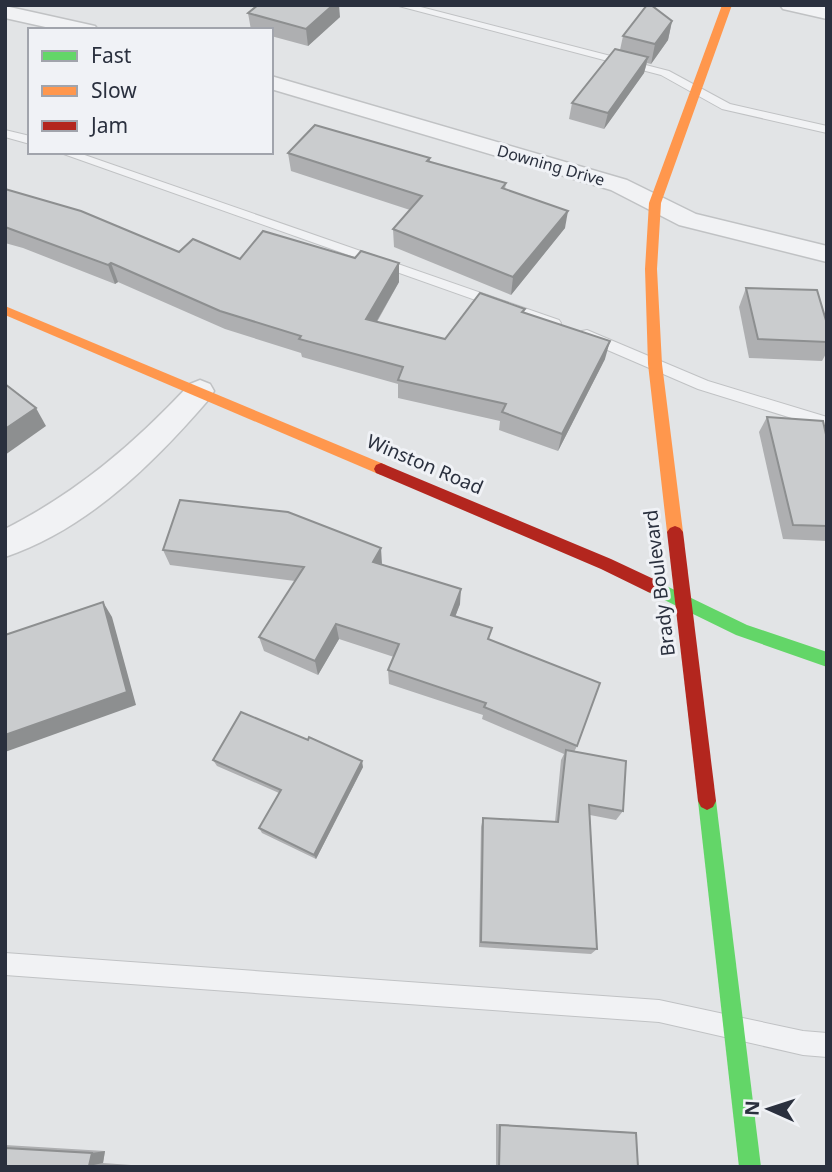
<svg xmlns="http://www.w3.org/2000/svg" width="832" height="1172" font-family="'Noto Sans',sans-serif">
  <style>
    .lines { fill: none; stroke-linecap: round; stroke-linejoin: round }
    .lane-casing { stroke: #c0c2c4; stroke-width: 2 }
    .street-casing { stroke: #c0c2c4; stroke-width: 3 }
    .lane { fill: #f1f2f4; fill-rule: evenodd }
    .street { fill: #f1f2f4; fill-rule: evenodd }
    .fast { fill: #63d668; fill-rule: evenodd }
    .slow { fill: #ff974d; fill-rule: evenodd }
    .jam { fill: #b3261e; fill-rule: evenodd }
    .wall { fill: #aeafb1 }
    .shaded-wall { fill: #8d8f90 }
    .building { fill: #caccce; stroke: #8d8f90; stroke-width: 2 }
    .labels { text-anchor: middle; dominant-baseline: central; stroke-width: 6; stroke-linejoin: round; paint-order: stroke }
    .far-street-label { font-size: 16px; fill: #2a303e; stroke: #f0f2f6 }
    .street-label { font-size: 19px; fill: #2a303e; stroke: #f0f2f6 }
  </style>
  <rect width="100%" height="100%" fill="#e2e4e6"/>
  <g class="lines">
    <defs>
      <g id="lane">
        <path d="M 395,5 L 413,5 L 669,71 L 730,104 L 827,126 L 827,133 L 722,109 L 661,75 Z"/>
        <path d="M 5,130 L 30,136 L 30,144 L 5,137 Z"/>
        <path d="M 58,152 L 76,152 L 559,320 L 561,323 L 559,326 L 549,326 Z"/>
        <path d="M 587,330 L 708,381 L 827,417 L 827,429 L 698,389 L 582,339 L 580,335 L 582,331 Z"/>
        <path d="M 5,953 L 659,1000 L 803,1031 L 827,1033 L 827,1057 L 803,1055 L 659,1022 L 5,975 Z"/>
      </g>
      <g id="street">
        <path d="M 780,5 L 827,7 L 827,19 L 783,9 Z"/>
        <path d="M 5,6 L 95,26 L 98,30 L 59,30 L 5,18 Z"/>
        <path d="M 271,76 L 627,180 L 696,214 L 827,246 L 827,262 L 679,225 L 611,190 L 271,89 Z"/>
        <path d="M 200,380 L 210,384 L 214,391 L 210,398 C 154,463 88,529 5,557 L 5,529 C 78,492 135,443 190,384 Z"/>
      </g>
    </defs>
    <use href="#lane" class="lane-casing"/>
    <use href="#street" class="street-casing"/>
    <use href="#lane" class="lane"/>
    <use href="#street" class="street"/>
    <g class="fast">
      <path d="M 654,580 L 747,625 L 827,652 L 827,667 L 736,635 L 648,592 L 646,587 L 648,582 Z"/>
      <path d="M 707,792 L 713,795 L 716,801 L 761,1167 L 739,1167 L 698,801 L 701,795 Z"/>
    </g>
    <g class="slow">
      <path d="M 722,5 L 732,5 L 661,203 L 657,269 L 662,364 L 683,532 L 680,536 L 670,536 L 667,532 L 648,364 L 645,269 L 649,203 Z"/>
      <path d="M 5,306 L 386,465 L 388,469 L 381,475 L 376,473 L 5,315 Z"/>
    </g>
    <g class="jam">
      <path d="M 381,463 L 611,559 L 660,582 L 662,587 L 660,592 L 654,594 L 648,592 L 601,569 L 376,473 L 374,469 L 376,465 Z"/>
      <path d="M 675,526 L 680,528 L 683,532 L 716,801 L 713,807 L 707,810 L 701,807 L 698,801 L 667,532 L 670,528 Z"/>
    </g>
  </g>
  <g class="wall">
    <path d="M 248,13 L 340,17 L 308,46 L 271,36 L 271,30 L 251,30 Z"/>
    <path d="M 672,21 L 668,40 L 651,64 L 647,63 L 644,73 L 604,129 L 569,119 L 572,103 L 620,50 L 623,36 Z"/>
    <path d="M 288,153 L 430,158 L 430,162 L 506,183 L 505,189 L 565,228 L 511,295 L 394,247 L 393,229 L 410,210 L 291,171 Z"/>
    <path d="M 5,189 L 179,252 L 240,259 L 399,282 L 377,322 L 445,339 L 525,309 L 524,313 L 605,359 L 558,451 L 499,430 L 500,421 L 398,398 L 398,384 L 302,357 L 301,353 L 225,329 L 118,282 L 115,284 L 23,248 L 5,243 Z"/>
    <path d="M 746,288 L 827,324 L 827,352 L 822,361 L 749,358 L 739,307 Z"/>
    <path d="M 767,417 L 827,439 L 827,541 L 783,539 L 759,432 Z"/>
    <path d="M 163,550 L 382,564 L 460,604 L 455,617 L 490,640 L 577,746 L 574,752 L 623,811 L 616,820 L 590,815 L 597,949 L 591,954 L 479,947 L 481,827 L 483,818 L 555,822 L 561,760 L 564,754 L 482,719 L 483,715 L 389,684 L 388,670 L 394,657 L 339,639 L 318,675 L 264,651 L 259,637 L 295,581 L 170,565 Z"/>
    <path d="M 213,760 L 363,767 L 316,859 L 262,833 L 259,828 L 279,793 L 217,766 Z"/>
    <path d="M 496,1124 L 627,1132 L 636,1133 L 638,1167 L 496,1167 Z"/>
    <path d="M 5,1145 L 105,1151 L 103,1163 L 159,1167 L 5,1167 Z"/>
  </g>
  <g class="shaded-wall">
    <path d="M 333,5 L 339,5 L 340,17 L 308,46 L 306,29 Z"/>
    <path d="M 672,21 L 668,40 L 651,64 L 655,44 Z"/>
    <path d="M 648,57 L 644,73 L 604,129 L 608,113 Z"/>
    <path d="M 568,211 L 565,228 L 511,295 L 513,277 Z"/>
    <path d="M 111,263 L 118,282 L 115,284 L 108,265 Z"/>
    <path d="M 399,263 L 399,282 L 367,338 L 366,319 Z"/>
    <path d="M 610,341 L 605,359 L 558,451 L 562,434 Z"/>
    <path d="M 36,408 L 46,426 L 5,455 L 5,429 Z"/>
    <path d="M 381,548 L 382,564 L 373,562 Z"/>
    <path d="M 461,589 L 460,604 L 450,630 L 451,615 Z"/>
    <path d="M 103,602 L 112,617 L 136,705 L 5,752 L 5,735 Z"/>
    <path d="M 336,624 L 339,639 L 318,675 L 315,661 Z"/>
    <path d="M 362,761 L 363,767 L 316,859 L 314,855 Z"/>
    <path d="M 105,1151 L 103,1163 L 89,1166 L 92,1153 Z"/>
  </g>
  <g class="building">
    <path d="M 258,5 L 333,5 L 306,29 L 248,13 Z"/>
    <path d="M 647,5 L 651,5 L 672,21 L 655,44 L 623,36 Z"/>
    <path d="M 615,49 L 648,57 L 608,113 L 572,103 Z"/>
    <path d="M 315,125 L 430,158 L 427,161 L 506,183 L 502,188 L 568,211 L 513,277 L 393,229 L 422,196 L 288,153 Z"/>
    <path d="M 5,189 L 81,211 L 179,252 L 193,239 L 240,259 L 263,231 L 355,258 L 361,251 L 399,263 L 366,319 L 445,339 L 480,293 L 525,309 L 522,312 L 610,341 L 562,434 L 502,412 L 506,404 L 398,380 L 403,367 L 299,339 L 301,336 L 220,311 L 111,263 L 108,265 L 5,227 Z"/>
    <path d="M 746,288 L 817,290 L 827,324 L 827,342 L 758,339 Z"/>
    <path d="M 5,384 L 36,408 L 5,429 Z"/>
    <path d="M 767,417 L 823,421 L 827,439 L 827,526 L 793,525 Z"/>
    <path d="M 180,500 L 288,512 L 381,548 L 373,562 L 461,589 L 451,615 L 492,628 L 488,639 L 600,683 L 577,746 L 484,707 L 486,703 L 388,670 L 399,644 L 336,624 L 315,661 L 259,637 L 304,567 L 163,550 Z"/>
    <path d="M 103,602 L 127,692 L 5,735 L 5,635 Z"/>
    <path d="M 241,712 L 308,740 L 309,737 L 362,761 L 314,855 L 259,828 L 281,790 L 213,760 Z"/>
    <path d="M 566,750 L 626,761 L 623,811 L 589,805 L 597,949 L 481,942 L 483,818 L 558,822 Z"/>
    <path d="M 500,1125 L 636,1133 L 638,1167 L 499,1167 Z"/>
    <path d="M 5,1148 L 92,1153 L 89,1166 L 96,1167 L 5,1167 Z"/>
  </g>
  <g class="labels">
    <g class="far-street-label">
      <text transform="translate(551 165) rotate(16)">Downing Drive</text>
    </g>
    <g class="street-label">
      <text transform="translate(425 464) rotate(23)">Winston Road</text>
      <text transform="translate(659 583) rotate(-97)">Brady Boulevard</text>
    </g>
  </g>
  <rect width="832" height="1172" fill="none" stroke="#2a303e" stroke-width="14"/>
  <rect x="28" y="28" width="245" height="126" fill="#f0f2f6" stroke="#a1a4ac" stroke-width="2"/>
  <rect x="42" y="51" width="35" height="10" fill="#63d668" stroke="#a1a4ac" stroke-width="2"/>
  <text x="91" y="63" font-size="21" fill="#2a303e">Fast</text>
  <rect x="42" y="86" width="35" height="10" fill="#ff974d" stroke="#a1a4ac" stroke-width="2"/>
  <text x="91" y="98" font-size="21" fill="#2a303e">Slow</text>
  <rect x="42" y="121" width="35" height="10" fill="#b3261e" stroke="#a1a4ac" stroke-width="2"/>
  <text x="91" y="133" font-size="21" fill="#2a303e">Jam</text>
  <g transform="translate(769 1109) rotate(273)" stroke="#f0f2f6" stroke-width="5" paint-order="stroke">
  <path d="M0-5L12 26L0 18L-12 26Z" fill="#2a303e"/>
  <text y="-10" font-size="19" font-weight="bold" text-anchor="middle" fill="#2a303e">N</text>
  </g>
</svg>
